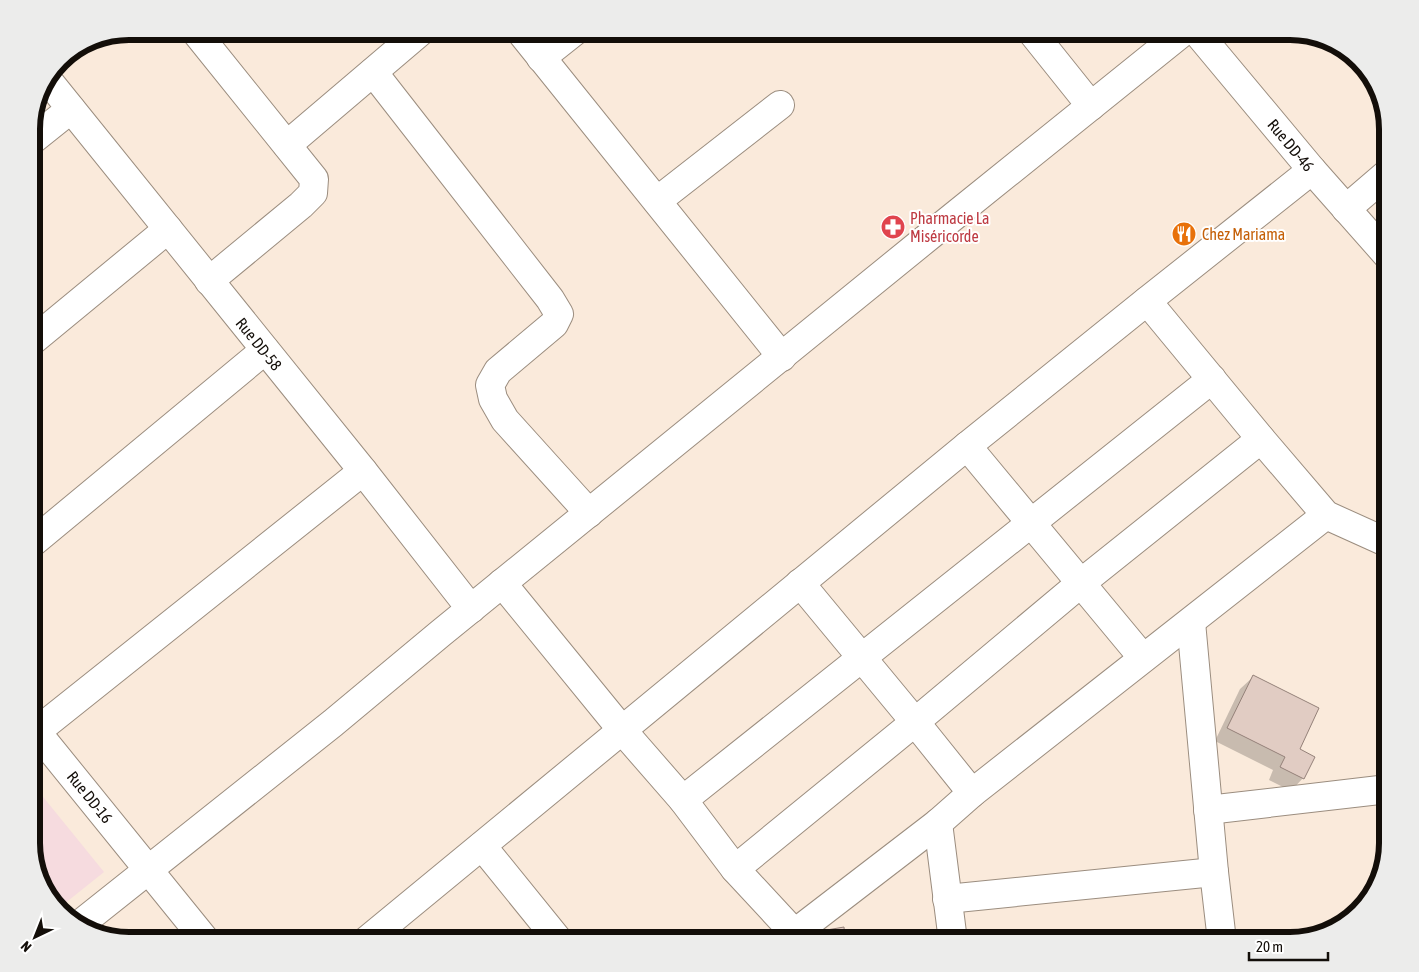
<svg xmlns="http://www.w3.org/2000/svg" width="1419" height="972" font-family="'Asap Condensed',sans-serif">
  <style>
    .education { fill: #f6dbdf }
    .shadow { fill: #0003 }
    .building { fill: #e1ccc3; stroke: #948179 }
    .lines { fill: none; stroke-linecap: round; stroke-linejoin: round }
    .minor-casing { stroke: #9b8d7f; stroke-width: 30 }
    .minor { stroke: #fff; stroke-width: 28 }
    .labels { text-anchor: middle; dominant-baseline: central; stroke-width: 4; stroke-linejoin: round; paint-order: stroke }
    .street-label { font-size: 16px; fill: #130e09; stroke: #fff }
    .health-label { font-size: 16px; fill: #be3a42; stroke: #fff; text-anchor: start }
    .food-label { font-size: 16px; fill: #c56008; stroke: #fff; text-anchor: start }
    .rim { fill: none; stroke: #130e09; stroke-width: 6 }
  </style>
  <rect width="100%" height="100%" fill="#faeadb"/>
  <path class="education" d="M 31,782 L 104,872 L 59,908 L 44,892 L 31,849 Z"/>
  <g class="shadow">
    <path d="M 1253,677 L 1298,750 L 1303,778 L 1291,791 L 1269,780 L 1273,770 L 1215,741 L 1240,689 Z"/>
    <path d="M 816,933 L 844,941 L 809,941 Z"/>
  </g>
  <g class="building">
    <path d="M 1253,675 L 1319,708 L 1300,749 L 1315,757 L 1304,779 L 1280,767 L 1285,757 L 1227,728 Z"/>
    <path d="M 844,927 L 845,941 L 816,941 L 815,932 Z"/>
  </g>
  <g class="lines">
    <defs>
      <g id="minor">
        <path d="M 195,31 L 314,179 L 313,193 L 301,205 L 209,281"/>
        <path d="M 520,31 L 782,357"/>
        <path d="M 1031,31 L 1091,106"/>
        <path d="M 1196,31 L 1312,170 L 1388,256"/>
        <path d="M 541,58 L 575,31"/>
        <path d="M 373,72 L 550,299 L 559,314 L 554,324 L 498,371 L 490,385 L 493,399 L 505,420 L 589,513"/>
        <path d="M 47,79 L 363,471 L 471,609"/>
        <path d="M 31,141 L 71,109"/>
        <path d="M 287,145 L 421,31"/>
        <path d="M 657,201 L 780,105"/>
        <path d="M 1346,209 L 1388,173"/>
        <path d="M 1147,301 L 1261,439 L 1326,515 L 1388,543"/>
        <path d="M 31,342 L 168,229"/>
        <path d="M 967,446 L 1143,658"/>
        <path d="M 31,544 L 265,350"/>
        <path d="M 502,583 L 622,730 L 683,800 L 735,869 L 786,924 L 793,941"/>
        <path d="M 800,583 L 915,722 L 972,793"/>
        <path d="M 1191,622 L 1214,872 L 1222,941"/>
        <path d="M 31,725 L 206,941"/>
        <path d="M 37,731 L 363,471"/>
        <path d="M 683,800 C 860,661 1035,519 1212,379"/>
        <path d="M 1208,810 L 1388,789"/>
        <path d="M 938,823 L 953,941"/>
        <path d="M 482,846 L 559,941"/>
        <path d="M 735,869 L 915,722 L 1081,583 L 1261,439"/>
        <path d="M 947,899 L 1214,872"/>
        <path d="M 79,925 L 333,723 L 441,633 L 933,233 L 1184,31"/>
        <path d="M 791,936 L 938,823 L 972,793 L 1326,515"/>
        <path d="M 366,941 L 967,446 L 1147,301 L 1312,170"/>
      </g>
    </defs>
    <use href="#minor" class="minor-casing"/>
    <use href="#minor" class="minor"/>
  </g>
  <defs>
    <symbol id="pharmacy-disc" viewBox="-11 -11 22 22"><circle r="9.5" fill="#e0444e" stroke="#fff"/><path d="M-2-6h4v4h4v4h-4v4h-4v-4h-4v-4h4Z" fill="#fff"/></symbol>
    <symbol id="restaurant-disc" viewBox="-11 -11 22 22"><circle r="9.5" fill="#e8710a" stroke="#fff"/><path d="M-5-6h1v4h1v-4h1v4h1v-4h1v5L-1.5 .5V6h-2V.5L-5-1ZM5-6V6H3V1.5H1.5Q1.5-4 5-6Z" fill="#fff"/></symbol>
  </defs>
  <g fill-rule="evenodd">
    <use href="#pharmacy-disc" x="879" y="213" width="28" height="28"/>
    <use href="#restaurant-disc" x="1170" y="220" width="28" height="28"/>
  </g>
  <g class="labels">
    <g class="street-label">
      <text transform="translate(1291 145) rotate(50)">Rue DD-46</text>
      <text transform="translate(259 344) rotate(51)">Rue DD-58</text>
      <text transform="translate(90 797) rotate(51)">Rue DD-16</text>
    </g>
    <g class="health-label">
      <text x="910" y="218">Pharmacie La<tspan x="910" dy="18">Miséricorde</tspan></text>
    </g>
    <g class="food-label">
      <text x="1202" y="234">Chez Mariama</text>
    </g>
  </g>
  <path d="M0 0H1419V972H0ZM129 40H1290A89 89 0 0 1 1379 129V843A89 89 0 0 1 1290 932H129A89 89 0 0 1 40 843V129A89 89 0 0 1 129 40Z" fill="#ececeb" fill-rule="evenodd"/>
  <path class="rim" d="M129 40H1290A89 89 0 0 1 1379 129V843A89 89 0 0 1 1290 932H129A89 89 0 0 1 40 843V129A89 89 0 0 1 129 40Z"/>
  <g transform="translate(35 937) rotate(223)" stroke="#ffffff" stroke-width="4" paint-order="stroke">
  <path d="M0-4L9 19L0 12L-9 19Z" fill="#130e09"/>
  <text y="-8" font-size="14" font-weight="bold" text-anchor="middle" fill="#130e09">N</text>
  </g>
  <path d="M1249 952v8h79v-8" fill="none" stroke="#130e09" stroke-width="2.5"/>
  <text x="1256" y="952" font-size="15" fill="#130e09" stroke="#ffffff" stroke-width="4" paint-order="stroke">20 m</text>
</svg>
